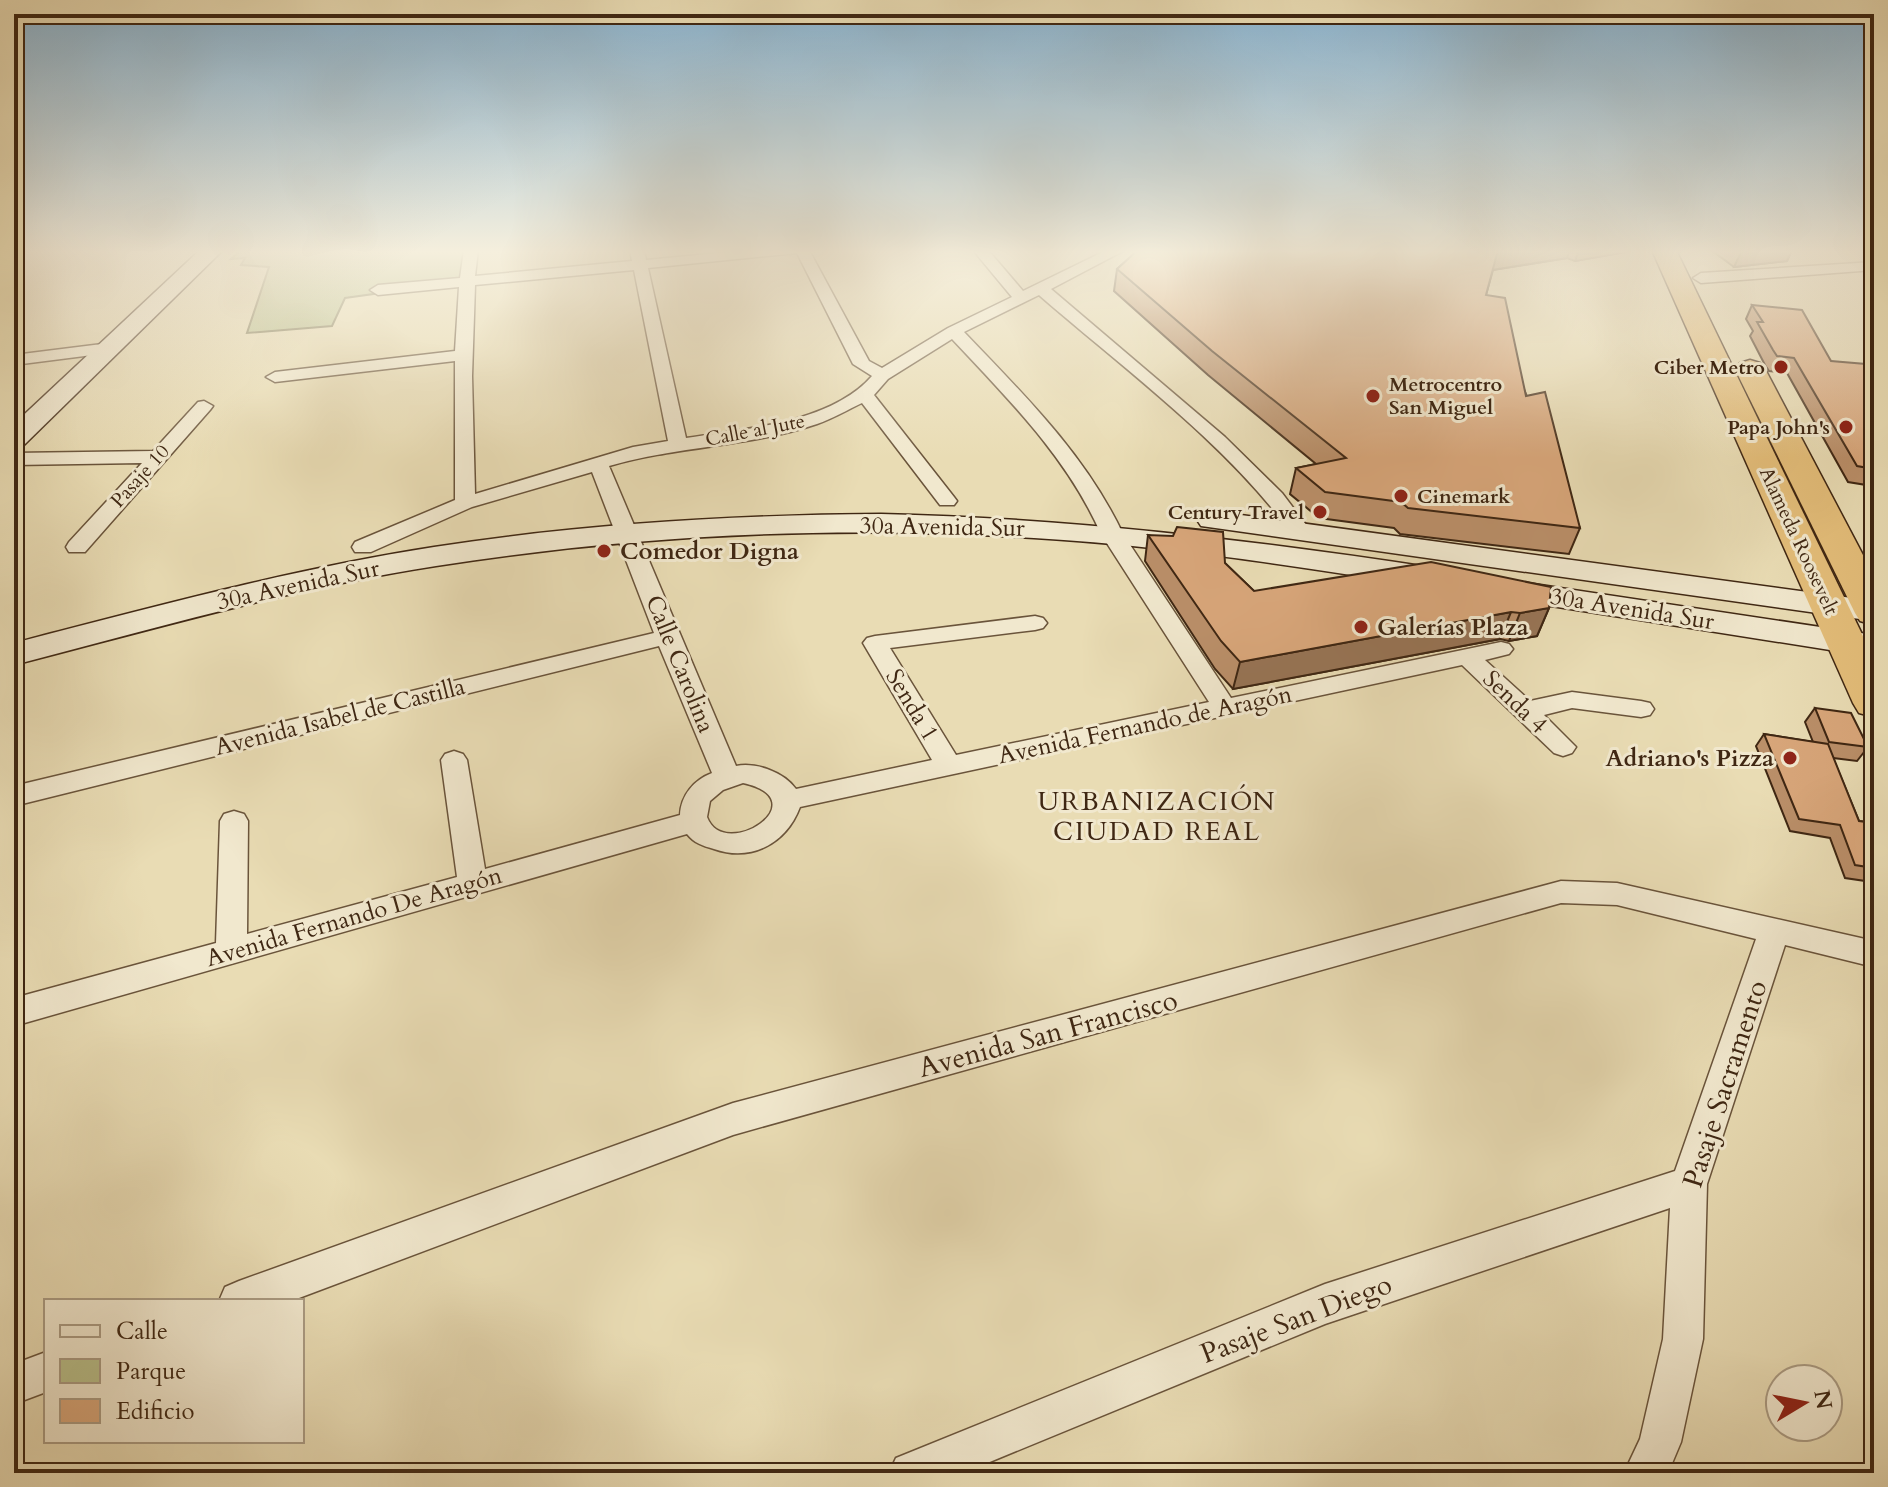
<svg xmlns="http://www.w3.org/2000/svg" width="1888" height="1487" font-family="Cardo,serif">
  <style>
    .green { fill: #b9c08b; stroke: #7c744f; stroke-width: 2 }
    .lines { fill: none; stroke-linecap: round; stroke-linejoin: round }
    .street-casing { stroke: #6a543b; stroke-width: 3 }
    .secondary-casing { stroke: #3f2713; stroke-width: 3 }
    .highway-casing { stroke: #3f2713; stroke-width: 3 }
    .street { fill: #f1e8ce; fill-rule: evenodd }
    .secondary { fill: #f1e8ce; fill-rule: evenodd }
    .highway { fill: #e4be7a; fill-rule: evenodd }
    .wall { fill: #ba8f69; stroke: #3f2713; stroke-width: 2 }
    .shaded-wall { fill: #977455; stroke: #3f2713; stroke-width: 2 }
    .building { fill: #d8a67a; stroke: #3f2713; stroke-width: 2 }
    .poi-dot { fill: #8f2418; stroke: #f1e8ce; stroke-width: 3 }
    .labels { text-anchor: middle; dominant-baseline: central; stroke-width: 6; stroke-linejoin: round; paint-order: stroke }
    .far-poi-label { font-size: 20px; font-weight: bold; fill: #3f2713; stroke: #f1e8ce; text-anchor: end }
    .far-street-label { font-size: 20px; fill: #3f2713; stroke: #f1e8ce }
    .street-label { font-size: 24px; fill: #3f2713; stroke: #f1e8ce }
    .poi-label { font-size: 24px; font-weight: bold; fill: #3f2713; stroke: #f1e8ce; text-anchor: start }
    .neighbourhood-label { font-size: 26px; letter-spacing: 2px; fill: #3f2713; stroke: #f1e8ce }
    .near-street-label { font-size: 28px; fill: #3f2713; stroke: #f1e8ce }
  </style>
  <rect width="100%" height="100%" fill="#e9dcb4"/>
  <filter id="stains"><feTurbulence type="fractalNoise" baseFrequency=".0025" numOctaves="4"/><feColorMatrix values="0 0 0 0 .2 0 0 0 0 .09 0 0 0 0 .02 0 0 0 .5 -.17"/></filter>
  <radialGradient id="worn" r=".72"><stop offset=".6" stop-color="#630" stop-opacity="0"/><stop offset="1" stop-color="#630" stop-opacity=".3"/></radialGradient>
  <path class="green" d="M 241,250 L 471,250 L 467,281 L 345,298 L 332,326 L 247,333 L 269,267 L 241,265 L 245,258 L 231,259 Z"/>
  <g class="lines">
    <defs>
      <g id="street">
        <path d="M 464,250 L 478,250 L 475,276 L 632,261 L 630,250 L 644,250 L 646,260 L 750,250 L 809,250 L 869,361 L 882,368 L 948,328 L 1012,297 L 973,250 L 988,250 L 1023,291 L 1107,250 L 1125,250 L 1051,289 L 1225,437 L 1282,493 L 1310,530 L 1306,534 L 1292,534 C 1227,444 1123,368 1039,295 L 964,332 C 1024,395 1085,454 1123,534 L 1231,698 L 1501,642 L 1509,644 L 1513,649 L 1509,654 L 1485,660 L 1530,701 L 1572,692 L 1641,701 L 1650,703 L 1654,709 L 1650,715 L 1641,717 L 1572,708 L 1544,715 L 1576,747 L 1572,753 L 1563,756 L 1554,753 L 1462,665 L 800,807 C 786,844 751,862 714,849 C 703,846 694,843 687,834 L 14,1026 L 14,998 L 216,943 L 220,821 L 224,814 L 234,811 L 244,814 L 248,821 L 247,934 L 457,877 L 441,760 L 445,754 L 454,751 L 463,754 L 467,760 L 485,869 L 680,815 C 681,795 694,780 712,773 L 659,646 L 14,806 L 14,786 L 654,633 L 592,472 L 472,507 L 371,552 L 355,552 L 352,547 L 355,542 L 455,500 L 455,361 L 275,382 L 266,377 L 275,372 L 455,351 L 459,287 L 378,295 L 370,290 L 378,285 L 460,278 ZM 797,253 L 853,364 L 872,376 C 831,423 745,429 686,438 L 648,268 ZM 634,270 L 668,441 L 633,447 L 475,494 L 472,376 L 475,285 ZM 952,339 C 1009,400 1067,457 1101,534 L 1209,702 L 956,755 L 890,648 L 1035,630 L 1043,628 L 1047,623 L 1043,618 L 1035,616 L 875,636 L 867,638 L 863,643 L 932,760 L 796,789 C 784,772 756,762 736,766 L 609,466 C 677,446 750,447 817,424 C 832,419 847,410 862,403 L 940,505 L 954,505 L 957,501 L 954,497 L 874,395 L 888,379 ZM 743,783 C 820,800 724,863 707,817 L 710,801 L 723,790 Z"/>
        <path d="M 1874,262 L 1874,270 L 1701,283 L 1693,278 L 1701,273 Z"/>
        <path d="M 110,343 L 116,344 L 118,348 L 116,352 L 14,365 L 14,355 Z"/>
        <path d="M 204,401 L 213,406 L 210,410 L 85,552 L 69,552 L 66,547 L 69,542 L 142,463 L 14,465 L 14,453 L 153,451 L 198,402 Z"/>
        <path d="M 1561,881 L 1617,883 L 1874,941 L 1874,967 L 1785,945 L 1707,1184 L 1703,1339 L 1681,1442 L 1668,1473 L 1624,1473 L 1640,1439 L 1663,1339 L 1670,1208 L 1325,1324 L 963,1473 L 889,1473 L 896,1458 L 1325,1284 L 1675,1171 L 1756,939 L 1617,905 L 1561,903 L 733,1135 L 291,1301 L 219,1301 L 225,1287 L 239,1281 L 733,1103 Z"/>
        <path d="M 46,1352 L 46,1392 L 14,1404 L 14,1364 Z"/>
      </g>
      <g id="secondary">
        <path d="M 200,250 L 223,250 L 24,445 L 14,447 L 14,424 Z"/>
        <path d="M 1212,511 L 1874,601 L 1874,621 L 1201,526 L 1197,520 L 1201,514 Z"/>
        <path d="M 881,514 C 1067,518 1251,540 1435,568 L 1446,571 L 1451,578 L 1446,585 L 1435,588 C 1302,567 1168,546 1034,538 C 834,525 634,535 436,566 C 293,588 154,629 14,665 L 14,643 C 153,607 292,569 434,547 C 582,524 731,515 881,514 Z"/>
        <path d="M 1500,579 L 1874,635 L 1874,657 L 1488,596 L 1484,589 L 1488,582 Z"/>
      </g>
      <g id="highway">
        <path d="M 1652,250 L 1676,250 L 1874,659 L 1874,717 L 1859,713 L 1853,703 Z"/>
        <path d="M 1750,360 L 1760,363 L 1765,369 L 1874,576 L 1874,625 L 1860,621 L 1855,613 L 1735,369 L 1740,363 Z"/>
      </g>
    </defs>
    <use href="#street" class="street-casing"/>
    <use href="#secondary" class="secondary-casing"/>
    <use href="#highway" class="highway-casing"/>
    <use href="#street" class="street"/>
    <use href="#secondary" class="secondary"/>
    <use href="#highway" class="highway"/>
  </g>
  <g class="wall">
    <path d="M 1138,250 L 1637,250 L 1575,261 L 1567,258 L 1493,270 L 1486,295 L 1580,528 L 1569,554 L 1400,534 L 1394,528 L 1319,518 L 1290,494 L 1296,468 L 1316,464 L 1208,375 L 1114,291 L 1117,269 Z"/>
    <path d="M 1711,250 L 1792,250 L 1787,261 L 1734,267 Z"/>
    <path d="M 1752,305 L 1831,361 L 1874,376 L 1874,499 L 1866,485 L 1848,482 L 1787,373 L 1769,371 L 1765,365 L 1750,336 L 1753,331 L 1746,319 Z"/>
    <path d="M 1148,535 L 1225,563 L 1254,591 L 1549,608 L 1537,636 L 1509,641 L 1500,639 L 1233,689 L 1215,669 L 1145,561 Z"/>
    <path d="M 1815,708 L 1868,747 L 1857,761 L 1833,758 L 1859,821 L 1874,823 L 1874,900 L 1865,881 L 1845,878 L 1830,838 L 1790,831 L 1756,746 L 1764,734 L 1813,742 L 1805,722 Z"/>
  </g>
  <g class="shaded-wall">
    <path d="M 1498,250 L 1570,250 L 1567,258 L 1492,270 Z"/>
    <path d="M 1579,250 L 1637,250 L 1575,261 Z"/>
    <path d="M 1742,250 L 1792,250 L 1787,261 L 1734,267 Z"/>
    <path d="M 1549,608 L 1537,636 L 1509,641 L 1520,613 Z"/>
    <path d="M 1511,612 L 1500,639 L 1233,689 L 1240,662 Z"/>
  </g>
  <g class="building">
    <path d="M 1138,250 L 1498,250 L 1486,295 L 1505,298 L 1526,396 L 1545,392 L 1580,528 L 1408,508 L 1401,502 L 1325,492 L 1296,468 L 1346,458 L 1212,351 L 1117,269 Z"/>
    <path d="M 1752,305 L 1802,310 L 1831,361 L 1866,364 L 1874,376 L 1874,469 L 1857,466 L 1794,358 L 1777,356 L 1773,350 L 1757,322 L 1763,322 Z"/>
    <path d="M 1177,527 L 1223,532 L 1225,563 L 1254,591 L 1431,562 L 1551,587 L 1549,608 L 1520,613 L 1511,612 L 1240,662 L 1221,641 L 1148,535 L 1173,536 Z"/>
    <path d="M 1815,708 L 1851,713 L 1868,747 L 1829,742 Z"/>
    <path d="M 1764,734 L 1828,744 L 1859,821 L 1874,823 L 1874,868 L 1855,865 L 1840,825 L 1799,819 Z"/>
  </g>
  <linearGradient id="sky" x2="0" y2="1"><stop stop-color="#89b6d5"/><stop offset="0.55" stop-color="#f5efdd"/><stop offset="1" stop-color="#f5efdd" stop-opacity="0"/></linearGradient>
  <rect width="1888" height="458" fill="url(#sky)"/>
  <g class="poi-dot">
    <circle cx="1781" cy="367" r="8"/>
    <circle cx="1373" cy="396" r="8"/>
    <circle cx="1846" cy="427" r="8"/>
    <circle cx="1401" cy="496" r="8"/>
    <circle cx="1320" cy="512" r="8"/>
    <circle cx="604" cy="551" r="8"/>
    <circle cx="1361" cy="627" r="8"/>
    <circle cx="1790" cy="758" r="8"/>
  </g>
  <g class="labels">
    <g class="far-poi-label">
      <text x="1765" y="367">Ciber Metro</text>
      <text x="1389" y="384" text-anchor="start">Metrocentro<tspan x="1389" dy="23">San Miguel</tspan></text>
      <text x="1830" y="427">Papa John's</text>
      <text x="1417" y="496" text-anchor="start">Cinemark</text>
      <text x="1304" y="512">Century Travel</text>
    </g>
    <g class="far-street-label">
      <text transform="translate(755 430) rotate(-11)">Calle al Jute</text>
      <text transform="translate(140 476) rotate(-48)">Pasaje 10</text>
      <text transform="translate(1799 541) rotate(65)">Alameda Roosevelt</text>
    </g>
    <g class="street-label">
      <text transform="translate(942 527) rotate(1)">30a Avenida Sur</text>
      <text transform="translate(298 585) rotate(-12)">30a Avenida Sur</text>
      <text transform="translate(1632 609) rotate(9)">30a Avenida Sur</text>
      <text transform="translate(680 664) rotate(68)">Calle Carolina</text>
      <text transform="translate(1515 702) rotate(44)">Senda 4</text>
      <text transform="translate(912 705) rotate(59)">Senda 1</text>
      <text transform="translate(340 717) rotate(-14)">Avenida Isabel de Castilla</text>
      <text transform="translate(1145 725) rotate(-12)">Avenida Fernando de Aragón</text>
      <text transform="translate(354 917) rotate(-16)">Avenida Fernando De Aragón</text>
    </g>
    <g class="poi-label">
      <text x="620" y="551">Comedor Digna</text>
      <text x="1377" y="627">Galerías Plaza</text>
      <text x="1774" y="758" text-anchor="end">Adriano's Pizza</text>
    </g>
    <g class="neighbourhood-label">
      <text x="1157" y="801">URBANIZACIÓN<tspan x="1157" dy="30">CIUDAD REAL</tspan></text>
    </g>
    <g class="near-street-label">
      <text transform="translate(1048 1034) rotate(-15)">Avenida San Francisco</text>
      <text transform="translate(1725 1084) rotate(-72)">Pasaje Sacramento</text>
      <text transform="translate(1296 1319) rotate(-21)">Pasaje San Diego</text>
    </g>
  </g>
  <rect width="1888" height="1487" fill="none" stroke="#e9dcb4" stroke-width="48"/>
  <rect x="16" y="16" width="1856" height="1455" fill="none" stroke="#3f2713" stroke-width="4"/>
  <rect x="24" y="24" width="1840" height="1439" fill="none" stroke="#3f2713" stroke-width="2"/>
  <rect x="44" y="1299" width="260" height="144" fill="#f1e8ce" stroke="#aa9b83" stroke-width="2"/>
  <rect x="60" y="1325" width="40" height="12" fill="#f1e8ce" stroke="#aa9b83" stroke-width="2"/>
  <text x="116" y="1339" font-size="24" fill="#3f2713">Calle</text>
  <rect x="60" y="1359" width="40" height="24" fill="#b9c08b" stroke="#aa9b83" stroke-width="2"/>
  <text x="116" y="1379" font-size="24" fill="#3f2713">Parque</text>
  <rect x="60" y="1399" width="40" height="24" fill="#d8a67a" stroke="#aa9b83" stroke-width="2"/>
  <text x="116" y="1419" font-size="24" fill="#3f2713">Edificio</text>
  <g transform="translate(1804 1403) rotate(80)"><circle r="38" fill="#f1e8ce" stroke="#aa9b83" stroke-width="2"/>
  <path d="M0-6L14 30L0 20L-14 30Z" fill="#8f2418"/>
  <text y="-12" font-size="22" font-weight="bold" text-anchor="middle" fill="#3f2713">N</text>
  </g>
  <rect width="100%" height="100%" filter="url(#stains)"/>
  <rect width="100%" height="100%" fill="url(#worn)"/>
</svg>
